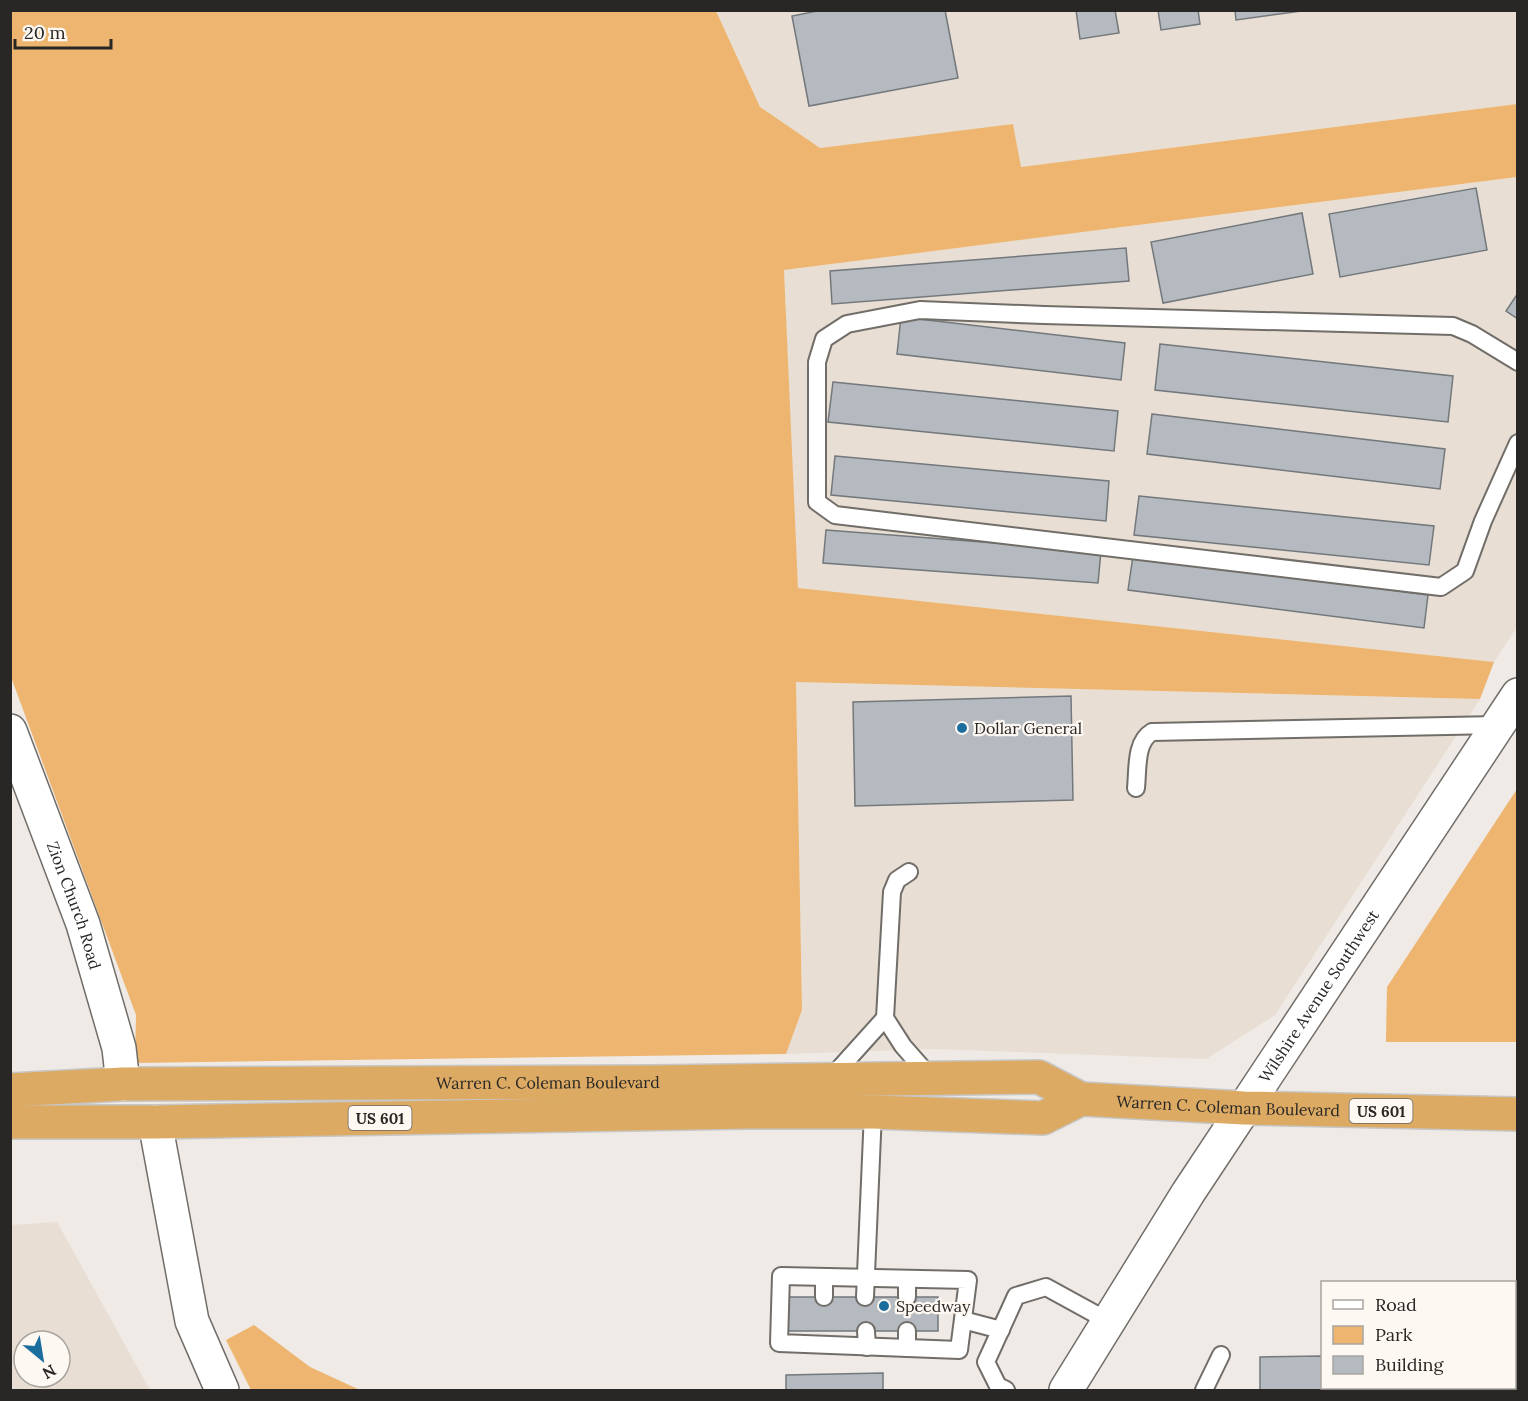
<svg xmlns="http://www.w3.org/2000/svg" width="1528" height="1401" font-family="Lora,serif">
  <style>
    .built { fill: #e8ded3; fill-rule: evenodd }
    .green { fill: #edb56f }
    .building { fill: #b4babf; stroke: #72787c; stroke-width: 1.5 }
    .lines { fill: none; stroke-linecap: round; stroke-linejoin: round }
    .service-casing { stroke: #716d68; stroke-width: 20 }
    .tertiary-casing { stroke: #716d68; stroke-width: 36 }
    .trunk-casing { stroke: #c7c7c6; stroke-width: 36 }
    .service { stroke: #fff; stroke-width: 16 }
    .tertiary { stroke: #fff; stroke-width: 33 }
    .trunk { stroke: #dcaa63; stroke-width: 33 }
    .poi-dot { fill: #1b6d9e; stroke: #fdf8f2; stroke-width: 2 }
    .labels { text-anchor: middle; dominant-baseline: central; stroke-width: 4.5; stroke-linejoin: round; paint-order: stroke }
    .shield { fill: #fdf8f2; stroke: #686662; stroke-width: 1.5 }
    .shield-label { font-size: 15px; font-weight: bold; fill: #282725 }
    .poi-label { font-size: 16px; fill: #282725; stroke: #fdf8f2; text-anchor: start }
    .street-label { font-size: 16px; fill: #282725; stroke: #fdf8f2 }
  </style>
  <rect width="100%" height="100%" fill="#efeae5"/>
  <g class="built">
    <path d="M 716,11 L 1517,11 L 1517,104 L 1021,167 L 1013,124 L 820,148 L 760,107 Z"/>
    <path d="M 1517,177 L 1517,627 L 1494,662 L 797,588 L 784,270 Z"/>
    <path d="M 796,682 L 1480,699 L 1275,1015 L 1206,1059 L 935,1049 L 786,1054 L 802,1010 Z"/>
    <path d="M 57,1222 L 150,1390 L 11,1390 L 11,1225 ZM 24,1341 L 60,1341 L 60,1377 L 24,1377 Z"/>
  </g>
  <g class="green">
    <path d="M 10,11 L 716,11 L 760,107 L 820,148 L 1013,124 L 1021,167 L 1517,104 L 1517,177 L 784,270 L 798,588 L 1494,662 L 1480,699 L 796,682 L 802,1010 L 786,1054 L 135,1063 L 136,1015 L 11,677 Z"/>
    <path d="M 1517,789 L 1517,1042 L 1386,1042 L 1387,987 Z"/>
    <path d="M 254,1325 L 310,1367 L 360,1390 L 251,1390 L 226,1340 Z"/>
  </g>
  <g class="building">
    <path d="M 822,10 L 945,10 L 958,78 L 809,106 L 792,16 Z"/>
    <path d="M 1076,10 L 1115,10 L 1119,33 L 1080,39 Z"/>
    <path d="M 1158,10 L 1198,10 L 1200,24 L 1161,30 Z"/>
    <path d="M 1235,10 L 1309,10 L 1236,20 Z"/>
    <path d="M 1476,188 L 1487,250 L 1340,277 L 1329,214 Z"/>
    <path d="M 1302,213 L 1313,274 L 1163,303 L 1151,242 Z"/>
    <path d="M 1126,248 L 1129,281 L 832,304 L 830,271 Z"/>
    <path d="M 1518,293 L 1518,319 L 1506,311 Z"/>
    <path d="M 901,317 L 1125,343 L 1121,380 L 897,354 Z"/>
    <path d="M 1160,344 L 1453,376 L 1448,422 L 1155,390 Z"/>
    <path d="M 833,382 L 1118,411 L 1114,451 L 828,422 Z"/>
    <path d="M 1152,414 L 1445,449 L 1440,489 L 1147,454 Z"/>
    <path d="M 835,456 L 1109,481 L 1106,521 L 831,495 Z"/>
    <path d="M 1139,496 L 1434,526 L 1429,565 L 1134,535 Z"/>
    <path d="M 826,530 L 1101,551 L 1098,583 L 823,563 Z"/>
    <path d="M 1133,556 L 1428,595 L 1424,628 L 1128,590 Z"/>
    <path d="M 1071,696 L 1073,800 L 855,806 L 853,702 Z"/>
    <rect x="788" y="1297" width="150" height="34"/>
    <path d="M 1514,1327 L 1518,1327 L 1518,1390 L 1260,1390 L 1260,1357 L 1322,1356 L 1322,1388 L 1514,1388 Z"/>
    <path d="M 883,1373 L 883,1390 L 786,1390 L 786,1375 Z"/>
  </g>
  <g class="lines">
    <defs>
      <g id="service">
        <path d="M 1518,362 L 1472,334 L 1453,326 L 1044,315 L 920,310 L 847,324 L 824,339 L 817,362 L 817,502 L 835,515 L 1441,587 L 1465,571 L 1483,521 L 1518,443"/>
        <path d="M 1136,788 C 1138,769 1135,742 1152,732 L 1498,725"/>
        <path d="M 909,872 L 897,880 L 892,892 L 885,1018 L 903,1046 L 932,1079"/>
        <path d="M 830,1079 L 885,1018"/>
        <path d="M 781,1276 L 968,1280 L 959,1350 L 779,1343 Z"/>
        <path d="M 824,1277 L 824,1297"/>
        <path d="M 907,1279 L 907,1297"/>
        <path d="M 865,1297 L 873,1112"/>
        <path d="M 963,1320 L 1001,1330"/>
        <path d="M 866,1331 L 867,1347"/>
        <path d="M 907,1348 L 907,1331"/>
        <path d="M 1006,1390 L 998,1386 L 986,1362 L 1016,1296 L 1046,1287 L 1108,1321"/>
        <path d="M 1204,1390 L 1221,1355"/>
      </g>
      <g id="tertiary">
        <path id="s1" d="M 10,731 L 83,924 L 119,1048 L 123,1084"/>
        <path d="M 155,1122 L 192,1321 L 222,1390"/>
        <path id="s2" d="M 1066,1390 L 1188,1193 L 1518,695"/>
      </g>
      <g id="trunk">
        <path id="s3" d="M 10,1090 L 123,1084 L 653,1082 L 1039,1077 L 1081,1099 L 1244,1108 L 1518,1114"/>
        <path d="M 10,1122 L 155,1122 L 750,1112 L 873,1112 L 1043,1118 L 1081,1099"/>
      </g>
    </defs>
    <use href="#service" class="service-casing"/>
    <use href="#tertiary" class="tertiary-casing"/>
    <use href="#trunk" class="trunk-casing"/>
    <use href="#service" class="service"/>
    <use href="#tertiary" class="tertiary"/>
    <use href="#trunk" class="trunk"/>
  </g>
  <g class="poi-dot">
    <circle cx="962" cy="728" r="6"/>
    <circle cx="884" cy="1306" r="6"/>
  </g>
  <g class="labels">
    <g class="shield">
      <rect x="1349.5" y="1099" width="63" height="24" rx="4.5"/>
      <rect x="348.5" y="1106" width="63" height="24" rx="4.5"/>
    </g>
    <g class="shield-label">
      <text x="1381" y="1111">US 601</text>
      <text x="380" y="1118">US 601</text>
    </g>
    <g class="poi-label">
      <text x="974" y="728">Dollar General</text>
      <text x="896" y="1306">Speedway</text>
    </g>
    <g class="street-label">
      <text stroke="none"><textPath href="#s1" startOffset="186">Zion Church Road</textPath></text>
      <text stroke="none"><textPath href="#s2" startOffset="468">Wilshire Avenue Southwest</textPath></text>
      <text stroke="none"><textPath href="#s3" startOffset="538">Warren C. Coleman Boulevard</textPath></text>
      <text stroke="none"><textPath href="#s3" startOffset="1224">Warren C. Coleman Boulevard</textPath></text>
    </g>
  </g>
  <rect width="1528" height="1401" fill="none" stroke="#282725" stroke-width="24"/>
  <rect x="1321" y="1281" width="195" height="108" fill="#fdf8f2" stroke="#a8a4a0" stroke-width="1.5"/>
  <rect x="1333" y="1300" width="30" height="9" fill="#ffffff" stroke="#a8a4a0" stroke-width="1.5"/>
  <text x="1375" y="1311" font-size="18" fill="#282725">Road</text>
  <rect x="1333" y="1326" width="30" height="18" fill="#edb56f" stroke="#a8a4a0" stroke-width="1.5"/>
  <text x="1375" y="1341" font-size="18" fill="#282725">Park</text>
  <rect x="1333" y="1356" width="30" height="18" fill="#b4babf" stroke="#a8a4a0" stroke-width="1.5"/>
  <text x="1375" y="1371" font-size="18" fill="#282725">Building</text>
  <g transform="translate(42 1359) rotate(150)"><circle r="28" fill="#fdf8f2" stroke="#a8a4a0" stroke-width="1.5"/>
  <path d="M0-4.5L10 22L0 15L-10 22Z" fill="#1b6d9e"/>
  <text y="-9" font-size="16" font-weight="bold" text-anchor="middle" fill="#282725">N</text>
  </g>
  <path d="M15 39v9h96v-9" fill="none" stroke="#282725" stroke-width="3"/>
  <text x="24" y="39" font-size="18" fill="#282725" stroke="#fdf8f2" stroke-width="4.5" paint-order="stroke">20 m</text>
</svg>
